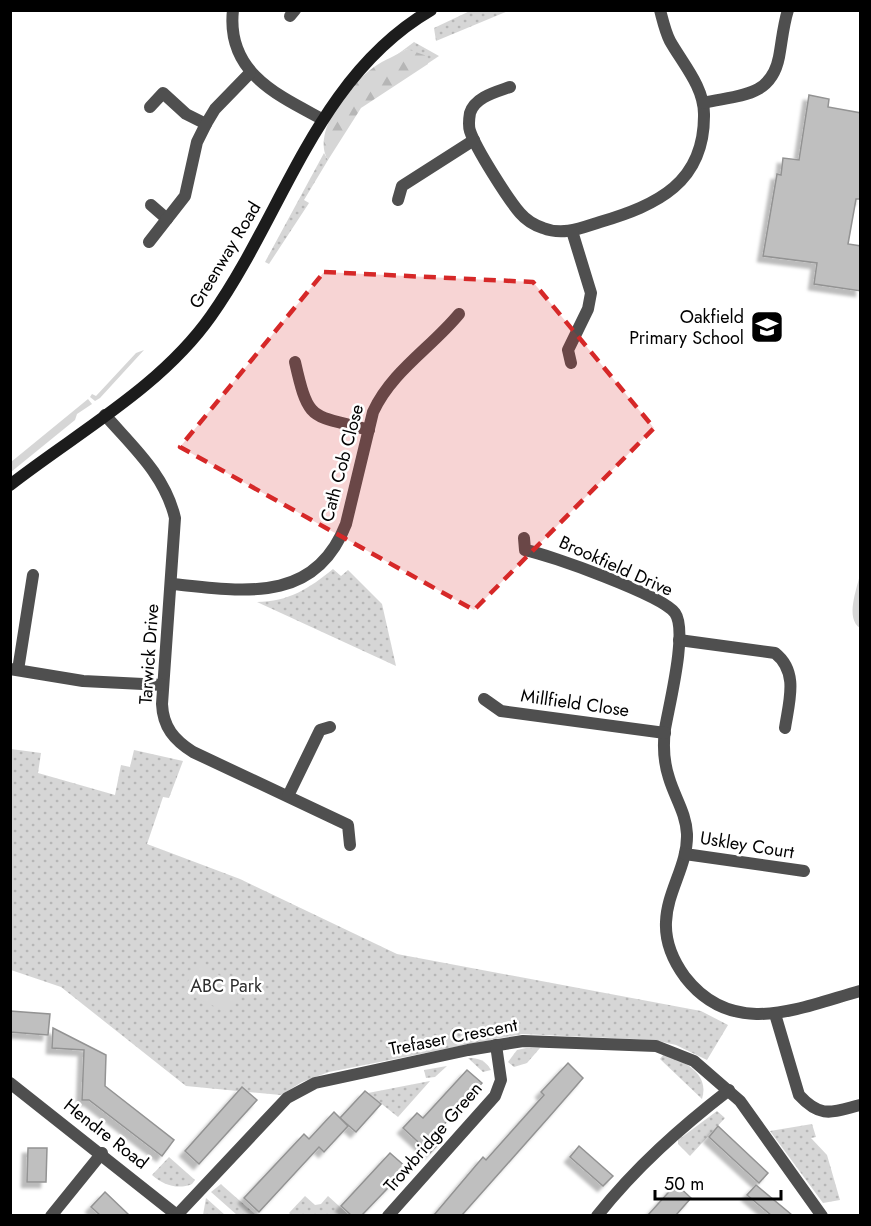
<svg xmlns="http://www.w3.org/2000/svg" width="871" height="1226" font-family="Jost,sans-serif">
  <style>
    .grass { fill: url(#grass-dots) }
    .forest { fill: url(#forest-firs) }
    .pitch { fill: #d6d6d6 }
    .building { fill: #bfbfbf; stroke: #939393; stroke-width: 1.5; filter: url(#shadow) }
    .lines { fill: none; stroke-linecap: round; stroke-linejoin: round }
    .street { stroke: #4f4f4f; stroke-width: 12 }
    .secondary { stroke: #1c1c1c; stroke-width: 12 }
    .marked { fill: #d62828; fill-opacity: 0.2; stroke: #d62828; stroke-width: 4.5; stroke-dasharray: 12 8; stroke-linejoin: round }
    .labels { text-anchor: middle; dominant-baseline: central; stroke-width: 5; stroke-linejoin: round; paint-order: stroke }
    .street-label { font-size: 18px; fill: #000; stroke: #fff }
    .poi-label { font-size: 18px; fill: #000; stroke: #fff; text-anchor: end }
    .park-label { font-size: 18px; fill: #2d2d2d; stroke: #fff }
  </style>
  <defs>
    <pattern id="grass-dots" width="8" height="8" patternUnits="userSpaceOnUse" patternTransform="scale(1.5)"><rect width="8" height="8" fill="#d6d6d6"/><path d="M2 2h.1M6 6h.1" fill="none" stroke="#b6b6b6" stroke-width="1.8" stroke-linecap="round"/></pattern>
    <pattern id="forest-firs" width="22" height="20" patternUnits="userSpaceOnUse" patternTransform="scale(1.5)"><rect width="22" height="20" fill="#d6d6d6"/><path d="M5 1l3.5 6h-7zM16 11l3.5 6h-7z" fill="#b6b6b6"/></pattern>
    <filter id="shadow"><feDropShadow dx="-5.5" dy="5.5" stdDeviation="1.5" flood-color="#0004"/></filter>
  </defs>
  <rect width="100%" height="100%" fill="#fff"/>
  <g class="grass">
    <path d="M 472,10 L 508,11 L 436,41 L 434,28 Z"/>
    <path d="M 414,42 L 439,56 L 427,64 L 407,49 L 390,60 Z"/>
    <path d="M 324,153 L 328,160 L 304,200 L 309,203 L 269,264 L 265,262 Z"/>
    <path d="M 333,569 L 341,576 L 348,570 L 382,604 L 396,666 L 257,602 C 288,602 310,588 333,569 Z"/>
    <path d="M 11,749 L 41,753 L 38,773 L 115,795 L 121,765 L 130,767 L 134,750 L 183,761 L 169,798 L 163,797 L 147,844 L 240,879 L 397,954 L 701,1011 L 728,1025 L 707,1060 L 676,1045 L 654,1040 L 522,1034 L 329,1072 L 302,1082 L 281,1095 L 186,1086 L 61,987 L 11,970 Z"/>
    <path d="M 526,1048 L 540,1048 L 527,1063 L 514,1067 L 508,1062 L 517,1050 Z"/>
    <path d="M 663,1055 C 683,1060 710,1073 702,1099 L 660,1059 Z"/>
    <path d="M 468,1058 C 479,1058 485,1060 491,1070 L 483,1072 Z"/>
    <path d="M 447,1066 L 435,1077 L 426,1078 L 424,1070 Z"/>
    <path d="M 430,1081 L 398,1117 L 368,1093 Z"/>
    <path d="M 717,1111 L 725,1118 L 690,1156 L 678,1144 L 678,1140 Z"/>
    <path d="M 812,1124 L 816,1137 L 811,1138 L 827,1155 L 840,1200 L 823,1203 L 770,1131 Z"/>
    <path d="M 169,1157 L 195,1180 L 192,1184 C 178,1190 163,1185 152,1175 Z"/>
    <path d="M 221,1184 L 223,1186 L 256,1215 L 237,1215 L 211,1192 Z"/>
    <path d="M 305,1196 L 315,1205 L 321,1204 L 328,1196 L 349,1215 L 291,1215 L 289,1213 Z"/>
    <path d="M 206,1198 L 225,1215 L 203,1215 Z"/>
  </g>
  <g class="forest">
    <path d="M 407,49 L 427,56 L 428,64 L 361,108 L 328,160 C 311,131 350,84 374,67 C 384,60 397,55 407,49 Z"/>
    <path d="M 144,350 L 100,398 L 95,401 L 90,397 L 92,394 L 96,396 L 136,353 Z"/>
    <path d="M 88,399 L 92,404 L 77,414 L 75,420 L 11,472 L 11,462 Z"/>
    <path d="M 860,574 L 860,628 C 845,618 857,589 860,574 Z"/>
  </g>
  <path class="pitch" d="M 197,964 L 241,986 L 228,1013 L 183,991 Z"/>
  <g class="building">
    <path d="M 809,95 L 829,99 L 828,107 L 861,113 L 861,199 L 856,199 L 848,244 L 861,246 L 861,291 L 814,284 L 817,263 L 763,256 L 777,174 L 781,175 L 783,158 L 799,160 Z"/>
    <path d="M 10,1011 L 50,1014 L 48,1035 L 10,1032 Z"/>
    <path d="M 53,1028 L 106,1055 L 105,1086 L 174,1140 L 162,1156 L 89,1100 L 82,1100 L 84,1050 L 52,1048 Z"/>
    <path d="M 568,1063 L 583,1078 L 549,1117 L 462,1215 L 434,1215 L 483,1157 L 486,1160 L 544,1095 L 541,1092 Z"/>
    <path d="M 467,1070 L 482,1083 L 436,1133 L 443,1139 L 430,1153 L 403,1128 L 417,1113 L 423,1118 Z"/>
    <path d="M 242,1087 L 257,1100 L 199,1164 L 185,1151 Z"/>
    <path d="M 365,1091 L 381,1104 L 356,1132 L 340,1118 Z"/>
    <path d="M 334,1112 L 348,1126 L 324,1152 L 319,1147 L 259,1212 L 244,1198 L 304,1134 L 309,1139 Z"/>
    <path d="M 718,1126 L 768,1173 L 759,1183 L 709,1137 Z"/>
    <path d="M 579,1146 L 613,1176 L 603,1186 L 570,1157 Z"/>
    <path d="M 28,1148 L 47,1148 L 46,1182 L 27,1182 Z"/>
    <path d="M 390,1153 L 407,1168 L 362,1215 L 351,1215 L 341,1206 Z"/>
    <path d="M 676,1184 L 691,1198 L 676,1215 L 648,1215 Z"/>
    <path d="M 756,1185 L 792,1215 L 771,1215 L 747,1195 Z"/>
    <path d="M 105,1192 L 129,1215 L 100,1215 L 91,1207 Z"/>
  </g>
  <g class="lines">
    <g class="street">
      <path d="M 233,10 C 226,72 277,95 322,119"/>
      <path d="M 290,16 L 295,10"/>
      <path d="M 510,87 C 496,92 475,97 470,113 C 469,119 468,125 470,131 C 476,149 508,199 520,213 C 526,220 534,225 543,228 C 563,236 581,228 600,222 C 657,205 705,183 704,114 C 704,87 683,64 670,41 C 665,31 663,21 660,10"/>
      <path d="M 703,103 C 738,95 771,98 779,57 C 782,41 783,26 788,10"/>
      <path d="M 150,107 L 163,93 L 186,114 L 206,124"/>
      <path d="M 398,200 L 402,186 L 474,140"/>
      <path d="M 151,205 L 167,219"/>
      <path d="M 149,242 L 185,196 L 197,142 L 206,124 L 215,109 L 250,73"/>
      <path d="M 295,362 C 309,424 311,414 369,430"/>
      <path d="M 571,363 L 568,350 L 588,309 L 591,293 L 572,231"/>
      <path d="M 105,415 C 133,447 165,475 175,518 L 162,704 C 163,727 174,740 193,752 L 348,825 L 350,845"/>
      <path d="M 524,538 L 525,550 C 550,555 662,595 675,613 C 688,631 669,705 665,729 C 663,745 664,763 669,778 C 675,798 686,813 687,834 C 688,865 667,891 666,922 C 665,942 674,962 685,977 C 733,1039 799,1008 860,991"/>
      <path d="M 172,584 C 242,591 315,605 346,524 L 373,412 C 392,371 431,348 459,314"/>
      <path d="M 679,640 L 775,653 C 799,672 789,701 785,728"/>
      <path d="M 10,669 L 83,681 L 163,685"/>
      <path d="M 18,670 L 33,575"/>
      <path d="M 484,699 L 501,711 L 665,733"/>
      <path d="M 288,796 L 320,730 L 330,727"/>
      <path d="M 685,854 L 804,871"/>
      <path d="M 775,1014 L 799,1095 C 821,1119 832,1112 860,1105"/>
      <path d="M 10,1083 L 178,1216"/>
      <path d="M 177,1215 L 287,1098 L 315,1083 L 468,1050 L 523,1041 L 656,1046 L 694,1061 L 740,1101 L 822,1216"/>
      <path d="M 51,1216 L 102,1153"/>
      <path d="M 388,1216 L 495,1096 L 501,1080 L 496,1045"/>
      <path d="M 597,1216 C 636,1167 680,1128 729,1090"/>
    </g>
    <path class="secondary" d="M 10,485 C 78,432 161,387 211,316 C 284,213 316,77 431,10"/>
  </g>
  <path class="marked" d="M 324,272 L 533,282 L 654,428 L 474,610 L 180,447 Z"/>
  <defs>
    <symbol id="school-square" viewBox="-11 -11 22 22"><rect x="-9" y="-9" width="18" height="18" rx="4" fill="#000" stroke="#fff"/><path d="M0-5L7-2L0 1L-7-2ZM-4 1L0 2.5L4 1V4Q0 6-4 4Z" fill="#fff"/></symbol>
  </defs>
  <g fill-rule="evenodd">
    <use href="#school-square" x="748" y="308" width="38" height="38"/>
  </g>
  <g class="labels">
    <g class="street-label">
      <text transform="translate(225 255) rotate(-59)">Greenway Road</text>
      <text transform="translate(342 463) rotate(-75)">Cath Cob Close</text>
      <text transform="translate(616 566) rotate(24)">Brookfield Drive</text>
      <text transform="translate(149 654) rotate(-86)">Tarwick Drive</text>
      <text transform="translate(575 703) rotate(8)">Millfield Close</text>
      <text transform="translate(747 845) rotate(9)">Uskley Court</text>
      <text transform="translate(453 1037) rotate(-11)">Trefaser Crescent</text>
      <text transform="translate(106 1134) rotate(38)">Hendre Road</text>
      <text transform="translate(433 1137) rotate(-49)">Trowbridge Green</text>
    </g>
    <g class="poi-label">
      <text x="744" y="317">Oakfield<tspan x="744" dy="21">Primary School</tspan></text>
    </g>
    <g class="park-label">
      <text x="226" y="986">ABC Park</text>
    </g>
  </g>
  <rect width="871" height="1226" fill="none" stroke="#000000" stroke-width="24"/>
  <path d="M655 1190v9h126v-9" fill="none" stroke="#000000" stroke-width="3"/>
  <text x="664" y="1190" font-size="18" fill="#000000" stroke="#ffffff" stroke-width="4.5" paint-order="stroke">50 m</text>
</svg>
